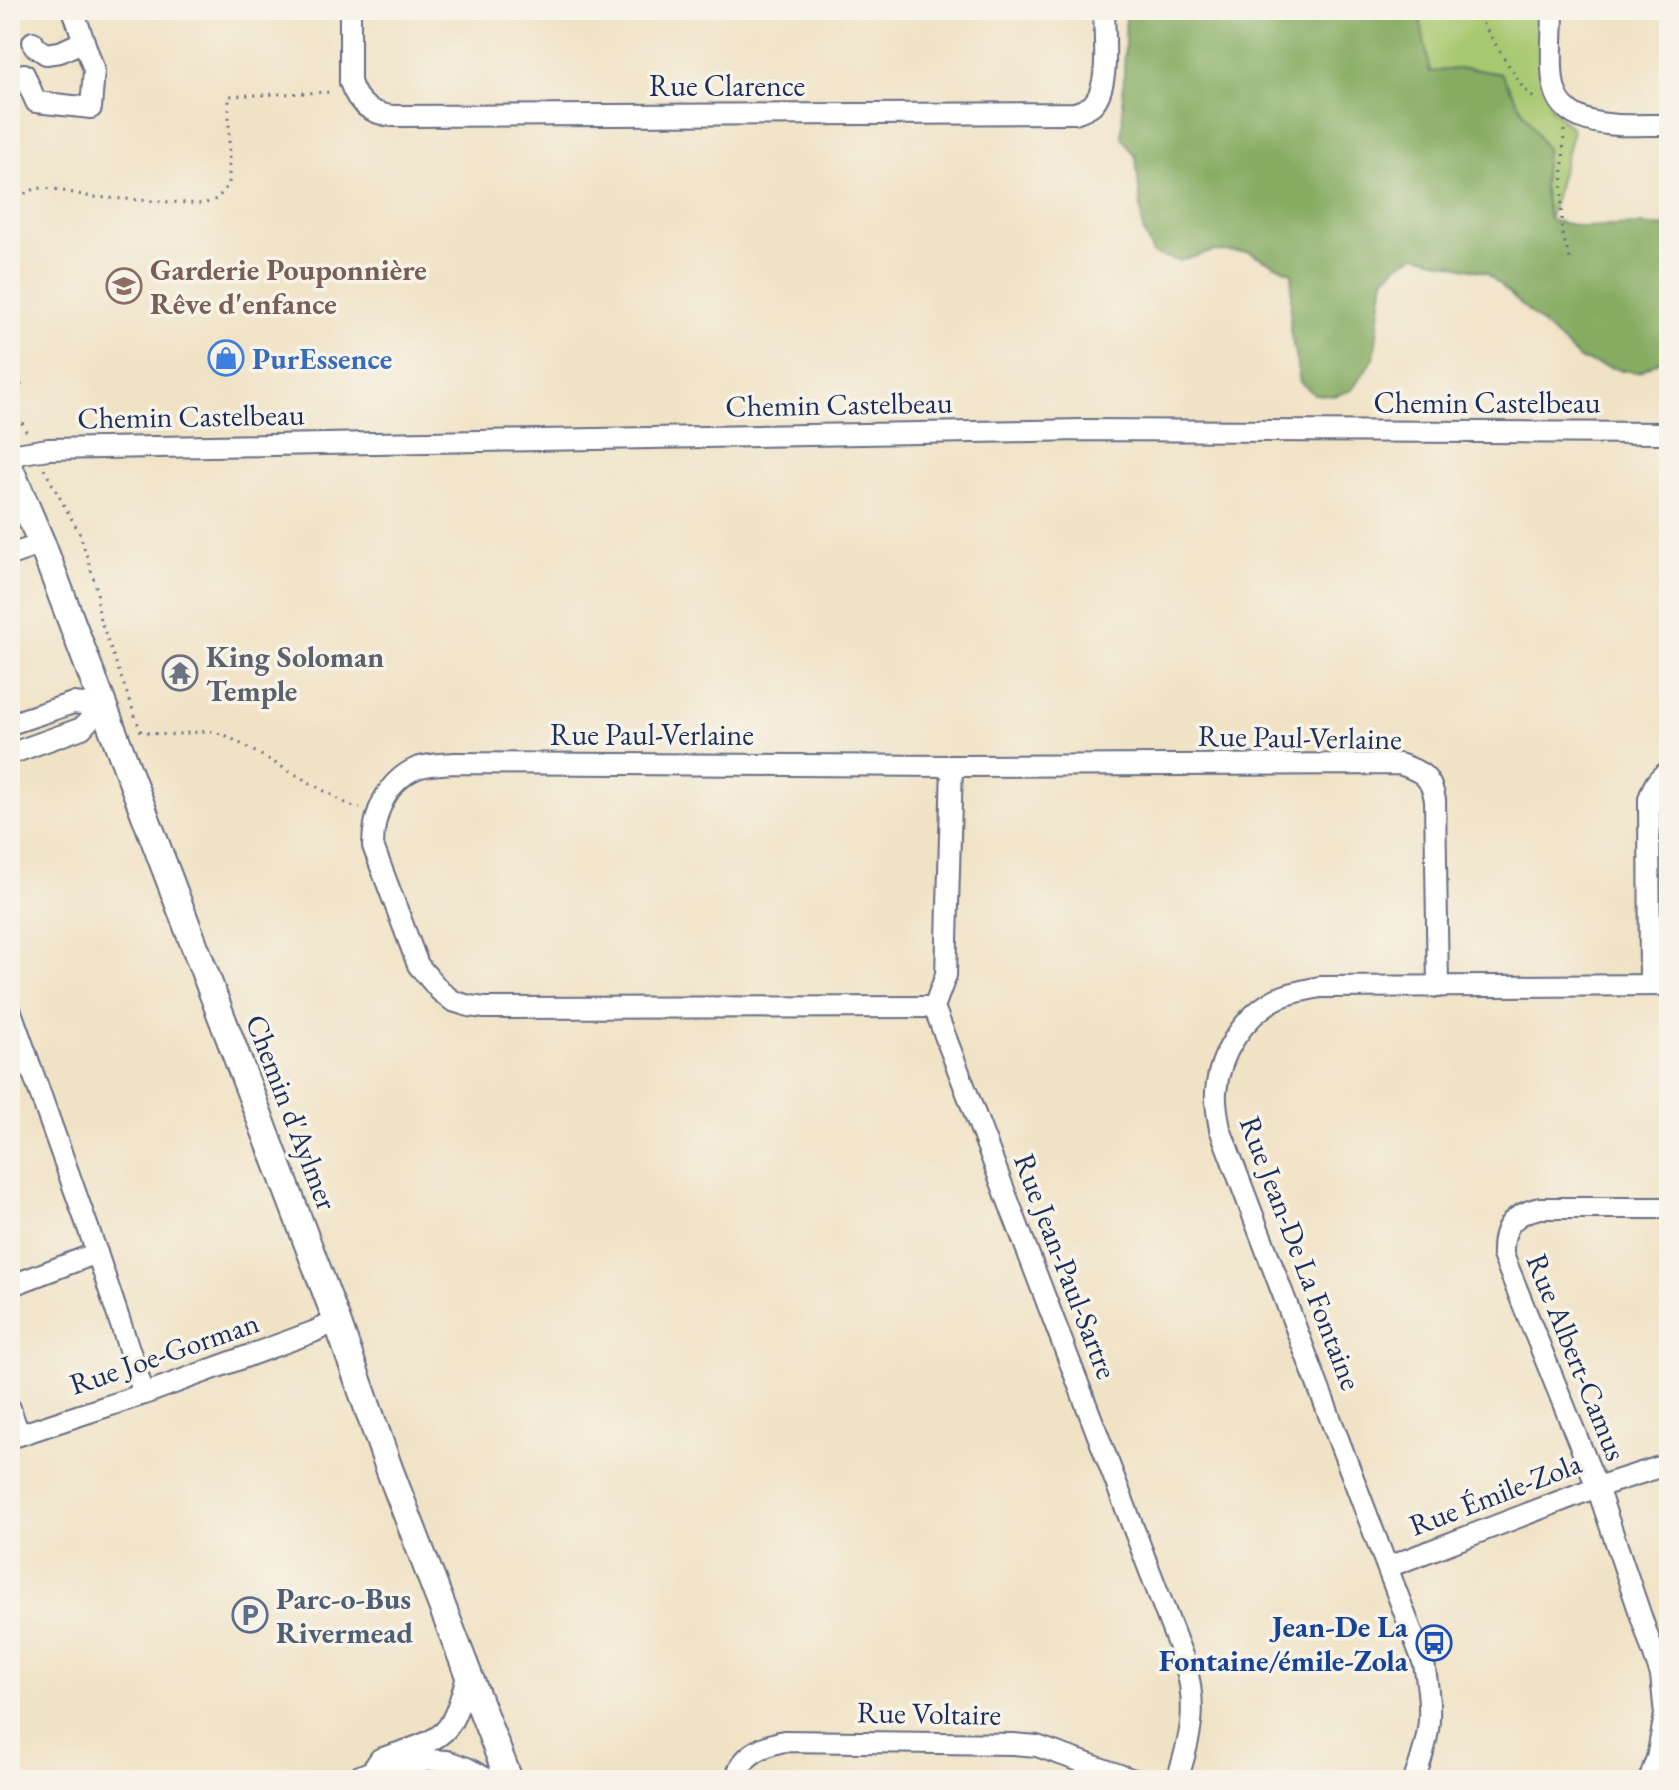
<svg xmlns="http://www.w3.org/2000/svg" width="1679" height="1790" font-family="'EB Garamond',serif">
  <style>
    .green { fill: #a8c86f; stroke: #627c66; stroke-width: 2 }
    .forest { fill: #86ac62; stroke: #506e60; stroke-width: 2 }
    .lines { fill: none; stroke-linecap: round; stroke-linejoin: round }
    .minor-casing { stroke: #666e82; stroke-width: 24 }
    .major-casing { stroke: #666e82; stroke-width: 30 }
    .path { stroke: #666e82; stroke-width: 3; stroke-dasharray: 2 6; stroke-linecap: butt }
    .minor { stroke: #fff; stroke-width: 20 }
    .major { stroke: #fff; stroke-width: 26 }
    .labels { text-anchor: middle; dominant-baseline: central; stroke-width: 7; stroke-linejoin: round; paint-order: stroke }
    .street-label { font-size: 30px; fill: #1b2f5e; stroke: #f7f3e8 }
    .education-label { font-size: 30px; font-weight: bold; fill: #785e54; stroke: #f7f3e8; text-anchor: start }
    .shop-label { font-size: 30px; font-weight: bold; fill: #366cbe; stroke: #f7f3e8; text-anchor: start }
    .worship-label { font-size: 30px; font-weight: bold; fill: #5b616d; stroke: #f7f3e8; text-anchor: start }
    .service-label { font-size: 30px; font-weight: bold; fill: #4e5e75; stroke: #f7f3e8; text-anchor: start }
    .transit-label { font-size: 30px; font-weight: bold; fill: #164399; stroke: #f7f3e8; text-anchor: end }
  </style>
  <rect width="100%" height="100%" fill="#f7f3e8"/>
  <filter id="ink" filterUnits="userSpaceOnUse"><feTurbulence type="fractalNoise" baseFrequency=".0125" numOctaves="2"/><feDisplacementMap in="SourceGraphic" scale="16" xChannelSelector="R" yChannelSelector="G"/><feConvolveMatrix kernelMatrix="1 2 1 2 8 2 1 2 1" color-interpolation-filters="sRGB"/></filter>
  <filter id="wash" filterUnits="userSpaceOnUse"><feTurbulence type="fractalNoise" baseFrequency=".006" numOctaves="4" result="noise"/><feDisplacementMap in="SourceGraphic" scale="32" xChannelSelector="R" yChannelSelector="G"/><feGaussianBlur stdDeviation="1.8" result="paint"/><feColorMatrix in="noise" values="0 0 0 0 0 0 0 0 0 0 0 0 0 0 0 0 0 1.4 0 .05"/><feComposite in="paint" operator="in"/></filter>
  <g filter="url(#wash)">
    <rect width="100%" height="100%" fill="#f0e2c5"/>
    <path class="green" d="M 1421,10 L 1542,10 L 1542,77 L 1552,110 L 1573,129 L 1549,221 L 1543,185 L 1545,149 L 1501,74 L 1466,68 L 1430,72 L 1420,19 Z"/>
    <path class="forest" d="M 1126,10 L 1421,10 L 1420,19 L 1430,72 L 1466,68 L 1501,74 L 1546,149 L 1543,185 L 1549,220 L 1583,227 L 1639,225 L 1669,227 L 1669,353 L 1656,363 L 1639,372 L 1621,370 L 1581,360 L 1487,273 L 1416,255 L 1400,263 L 1384,278 L 1374,358 L 1352,390 L 1334,396 L 1314,394 L 1300,382 L 1290,329 L 1292,273 L 1249,252 L 1214,251 L 1179,261 L 1153,254 L 1143,230 L 1136,157 L 1122,137 Z"/>
  </g>
  <g filter="url(#ink)">
    <g class="lines">
      <defs>
        <g id="minor">
          <path d="M 350,10 L 350,82 C 357,104 371,114 393,116 L 1075,113 C 1081,111 1087,109 1092,105 C 1111,87 1104,35 1104,10"/>
          <path d="M 1553,10 C 1553,33 1550,57 1553,80 C 1559,135 1629,124 1669,125"/>
          <path d="M 33,42 L 34,46 L 46,54 L 60,52 L 84,41"/>
          <path d="M 24,74 L 36,102 L 91,108 L 94,70 L 73,10"/>
          <path d="M 10,455 L 48,449 L 1082,430 L 1669,433"/>
          <path d="M 10,555 L 42,544"/>
          <path d="M 10,724 L 73,703 L 102,706"/>
          <path d="M 10,754 L 82,728 L 102,706"/>
          <path d="M 952,766 L 946,975 L 934,1007 L 1185,1663 C 1198,1707 1191,1737 1177,1780"/>
          <path d="M 1650,985 L 1649,799 C 1653,786 1657,778 1669,771"/>
          <path d="M 934,1007 L 485,1008 L 469,1006 L 453,1001 L 440,991 L 418,965 L 373,846 C 373,815 386,781 417,768 C 429,764 443,764 455,763 L 952,766 L 1399,764 C 1422,771 1431,777 1435,800 L 1438,987"/>
          <path d="M 10,1009 L 97,1253 L 144,1394"/>
          <path d="M 10,1286 L 97,1253"/>
          <path d="M 10,1408 L 19,1435"/>
          <path d="M 10,1438 L 144,1394 L 313,1332 L 337,1321"/>
          <path d="M 1388,1567 L 1597,1487 L 1669,1464"/>
          <path d="M 372,1771 L 380,1759 C 399,1752 436,1744 448,1727 C 459,1712 462,1691 468,1674"/>
          <path d="M 350,1780 L 372,1771 L 387,1774 L 429,1760 L 447,1761 L 467,1768 L 489,1780"/>
          <path d="M 736,1780 C 740,1755 762,1746 784,1741 L 1013,1744 L 1037,1746 L 1134,1780"/>
          <path d="M 1414,1780 C 1431,1734 1433,1713 1424,1664 L 1220,1129 C 1218,1117 1215,1104 1216,1092 C 1219,1054 1244,1015 1278,998 C 1292,992 1306,990 1320,987 L 1669,985"/>
          <path d="M 1649,1780 L 1657,1758 L 1665,1715 L 1661,1675 L 1597,1487 L 1503,1255 C 1502,1226 1513,1214 1540,1208 L 1669,1208"/>
        </g>
        <path id="major" d="M 10,469 L 42,544 L 337,1321 L 390,1471 L 509,1780"/>
      </defs>
      <use href="#minor" class="minor-casing"/>
      <use href="#major" class="major-casing"/>
      <g class="path">
        <path d="M 1474,10 L 1523,88 L 1537,101"/>
        <path d="M 1564,130 L 1561,230 L 1570,259"/>
        <path d="M 10,200 L 37,188 L 54,189 L 92,197 L 203,204 L 217,199 L 229,184 L 229,96 L 333,92"/>
        <path d="M 10,321 L 12,325 L 21,385 L 17,412 L 27,433"/>
        <path d="M 44,469 L 80,534 L 97,590 L 99,616 L 141,732 L 168,735 L 210,731 L 227,736 L 351,806 L 360,808"/>
      </g>
      <use href="#minor" class="minor"/>
      <use href="#major" class="major"/>
    </g>
  </g>
  <defs>
    <symbol id="school-ring" viewBox="-11 -11 22 22"><circle r="9.5" fill="#f7f3e8" stroke="#8d6e63" stroke-width="1.5"/><path d="M0-5L7-2L0 1L-7-2ZM-4 1L0 2.5L4 1V4Q0 6-4 4Z" fill="#8d6e63"/></symbol>
    <symbol id="shop-ring" viewBox="-11 -11 22 22"><circle r="9.5" fill="#f7f3e8" stroke="#3f7fe0" stroke-width="1.5"/><path d="M-5-2.5h2.3a2.7 3.5 0 0 1 5.4 0H5L5.5 6h-11ZM-1.5-2.5h3a1.5 2.3 0 0 0-3 0Z" fill="#3f7fe0"/></symbol>
    <symbol id="temple-ring" viewBox="-11 -11 22 22"><circle r="9.5" fill="#f7f3e8" stroke="#6b7280" stroke-width="1.5"/><path d="M0-6L5-2H3V0L6.5 2.5H4V6H1.5V3h-3V6H-4V2.5H-6.5L-3 0V-2H-5Z" fill="#6b7280"/></symbol>
    <symbol id="parking-ring" viewBox="-11 -11 22 22"><circle r="9.5" fill="#f7f3e8" stroke="#5c6f8a" stroke-width="1.5"/><path d="M-3.5-5.5H1a3.5 3.5 0 0 1 0 7H-1V5.5H-3.5ZM-1-3.4V-.6H.8a1.4 1.4 0 0 0 0-2.8Z" fill="#5c6f8a"/></symbol>
    <symbol id="bus-ring" viewBox="-11 -11 22 22"><circle r="9.5" fill="#f7f3e8" stroke="#1a4fb4" stroke-width="1.5"/><path d="M-5-6H5V4H4V6H2V4H-2V6H-4V4H-5ZM-3.5-4V0h7V-4ZM-3.5 1.2v1.5H-2V1.2ZM2 1.2v1.5H3.5V1.2Z" fill="#1a4fb4"/></symbol>
  </defs>
  <g fill-rule="evenodd">
    <use href="#school-ring" x="104" y="266" width="40" height="40"/>
    <use href="#shop-ring" x="206" y="338" width="40" height="40"/>
    <use href="#temple-ring" x="160" y="653" width="40" height="40"/>
    <use href="#parking-ring" x="230" y="1595" width="40" height="40"/>
    <use href="#bus-ring" x="1414" y="1623" width="40" height="40"/>
  </g>
  <g class="labels">
    <g class="street-label">
      <text x="727" y="85">Rue Clarence</text>
      <text x="1487" y="402">Chemin Castelbeau</text>
      <text transform="translate(839 404) rotate(-1)">Chemin Castelbeau</text>
      <text transform="translate(191 416) rotate(-1)">Chemin Castelbeau</text>
      <text x="652" y="734">Rue Paul-Verlaine</text>
      <text transform="translate(1300 737) rotate(1)">Rue Paul-Verlaine</text>
      <text transform="translate(292 1112) rotate(69)">Chemin d'Aylmer</text>
      <text transform="translate(1301 1253) rotate(69)">Rue Jean-De La Fontaine</text>
      <text transform="translate(1066 1266) rotate(69)">Rue Jean-Paul-Sartre</text>
      <text transform="translate(164 1353) rotate(-19)">Rue Joe-Gorman</text>
      <text transform="translate(1577 1357) rotate(68)">Rue Albert-Camus</text>
      <text transform="translate(1495 1494) rotate(-21)">Rue Émile-Zola</text>
      <text transform="translate(929 1713) rotate(1)">Rue Voltaire</text>
    </g>
    <g class="education-label">
      <text x="150" y="269">Garderie Pouponnière<tspan x="150" dy="34">Rêve d'enfance</tspan></text>
    </g>
    <g class="shop-label">
      <text x="252" y="358">PurEssence</text>
    </g>
    <g class="worship-label">
      <text x="206" y="656">King Soloman<tspan x="206" dy="34">Temple</tspan></text>
    </g>
    <g class="service-label">
      <text x="276" y="1598">Parc-o-Bus<tspan x="276" dy="34">Rivermead</tspan></text>
    </g>
    <g class="transit-label">
      <text x="1408" y="1626">Jean-De La<tspan x="1408" dy="34">Fontaine/émile-Zola</tspan></text>
    </g>
  </g>
  <rect width="1679" height="1790" fill="none" stroke="#f7f3e8" stroke-width="40"/>
</svg>
